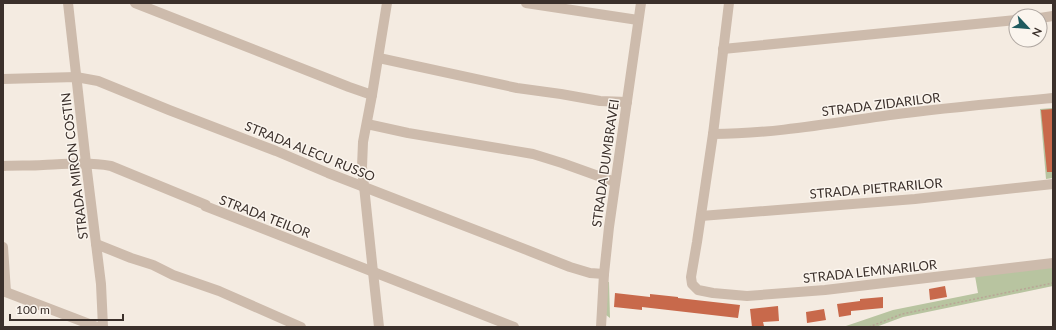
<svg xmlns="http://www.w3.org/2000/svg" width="1056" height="330" font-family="Lato,sans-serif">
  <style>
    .green { fill: #b8c4a0 }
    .building { fill: #c8694b }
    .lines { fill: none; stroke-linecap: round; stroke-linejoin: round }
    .path { stroke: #b9a596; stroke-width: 1.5; stroke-dasharray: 2 2; stroke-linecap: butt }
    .minor { stroke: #cdbbac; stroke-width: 10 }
    .labels { text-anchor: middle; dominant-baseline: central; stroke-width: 3; stroke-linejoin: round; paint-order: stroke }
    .street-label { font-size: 13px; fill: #3b302b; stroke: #fbf5ee }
  </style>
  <rect width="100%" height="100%" fill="#f4ebe1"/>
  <g class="green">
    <path d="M 1053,108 L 1053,178 L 1046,179 L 1040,109 Z"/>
    <path d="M 1053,266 L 1053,286 L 903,317 L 876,327 L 843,327 L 893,310 L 978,293 L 975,276 Z"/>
    <path d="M 607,282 L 609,282 L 610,318 L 606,315 Z"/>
  </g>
  <g class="building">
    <path d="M 1053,109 L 1053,172 L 1047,172 L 1041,110 Z"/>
    <path d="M 945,286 L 947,297 L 930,300 L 929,289 Z"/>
    <path d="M 615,293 L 650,297 L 650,294 L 678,297 L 678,298 L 740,305 L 738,318 L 642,307 L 642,310 L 614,307 Z"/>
    <path d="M 883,297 L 883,308 L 851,311 L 851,315 L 839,317 L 837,304 L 860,301 L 860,299 Z"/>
    <path d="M 778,306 L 779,321 L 763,322 L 764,326 L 752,327 L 750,309 Z"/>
    <path d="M 824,309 L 826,320 L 807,323 L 806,312 Z"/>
  </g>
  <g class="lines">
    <path class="path" d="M 869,327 L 902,314 L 1053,283"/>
    <g class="minor">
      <path d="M 68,3 L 86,163 L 101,284 L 103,327"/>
      <path d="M 135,3 L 349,87 L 372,95"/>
      <path d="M 526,3 L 638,20"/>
      <path d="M 729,3 L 713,134 L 697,242 L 691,277 L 692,284 L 698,290 L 713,293 L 747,296 L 825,290 L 1053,263"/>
      <path d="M 1040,18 L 1053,16"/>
      <path d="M 723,49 L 1016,20"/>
      <path d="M 379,58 L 517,88 L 561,94 L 600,101 L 627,102"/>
      <path d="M 3,79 L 76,77 L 98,81 L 169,110 L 276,151 L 328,173 L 532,252 L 570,267 L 590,273 L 604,274"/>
      <path d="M 367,124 L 408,133 L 533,154 L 562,163 L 615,182"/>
      <path d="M 713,134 C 772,134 832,123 890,115 C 944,108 999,103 1053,98"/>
      <path d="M 3,166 C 16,165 30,166 43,165 C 66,164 88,162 111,166 L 206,205 L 205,206 L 514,327"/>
      <path d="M 701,216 L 915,199 L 1053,184"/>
      <path d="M 96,244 L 131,258 L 153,265 L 173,275 L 219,291 L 301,327"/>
      <path d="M 3,247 L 6,292"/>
      <path d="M 3,291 L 97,327"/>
      <path d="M 379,327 L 373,272 L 362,167 L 363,142 L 372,95 L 387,3"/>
      <path d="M 601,327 L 604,274 L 609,227 L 641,3"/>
    </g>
  </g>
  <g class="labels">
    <g class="street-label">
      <text transform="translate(881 104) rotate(-7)">STRADA ZIDARILOR</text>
      <text transform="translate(310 151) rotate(22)">STRADA ALECU RUSSO</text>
      <text transform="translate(605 163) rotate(-82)">STRADA DUMBRAVEI</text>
      <text transform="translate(74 166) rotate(-97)">STRADA MIRON COSTIN</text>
      <text transform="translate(876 188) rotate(-5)">STRADA PIETRARILOR</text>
      <text transform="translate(265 216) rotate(21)">STRADA TEILOR</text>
      <text transform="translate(870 271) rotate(-6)">STRADA LEMNARILOR</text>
    </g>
  </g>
  <rect width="1056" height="330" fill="none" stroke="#3b302b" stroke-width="8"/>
  <g transform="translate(1028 28) rotate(116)"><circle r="19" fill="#fbf5ee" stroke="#aea6a0"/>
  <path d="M0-3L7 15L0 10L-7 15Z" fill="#1f5a5e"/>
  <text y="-6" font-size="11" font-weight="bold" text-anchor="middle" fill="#3b302b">N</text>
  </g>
  <path d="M10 314v6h113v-6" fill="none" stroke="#3b302b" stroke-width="2"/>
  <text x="16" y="314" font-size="12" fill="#3b302b" stroke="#fbf5ee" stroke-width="3" paint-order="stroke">100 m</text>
</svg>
